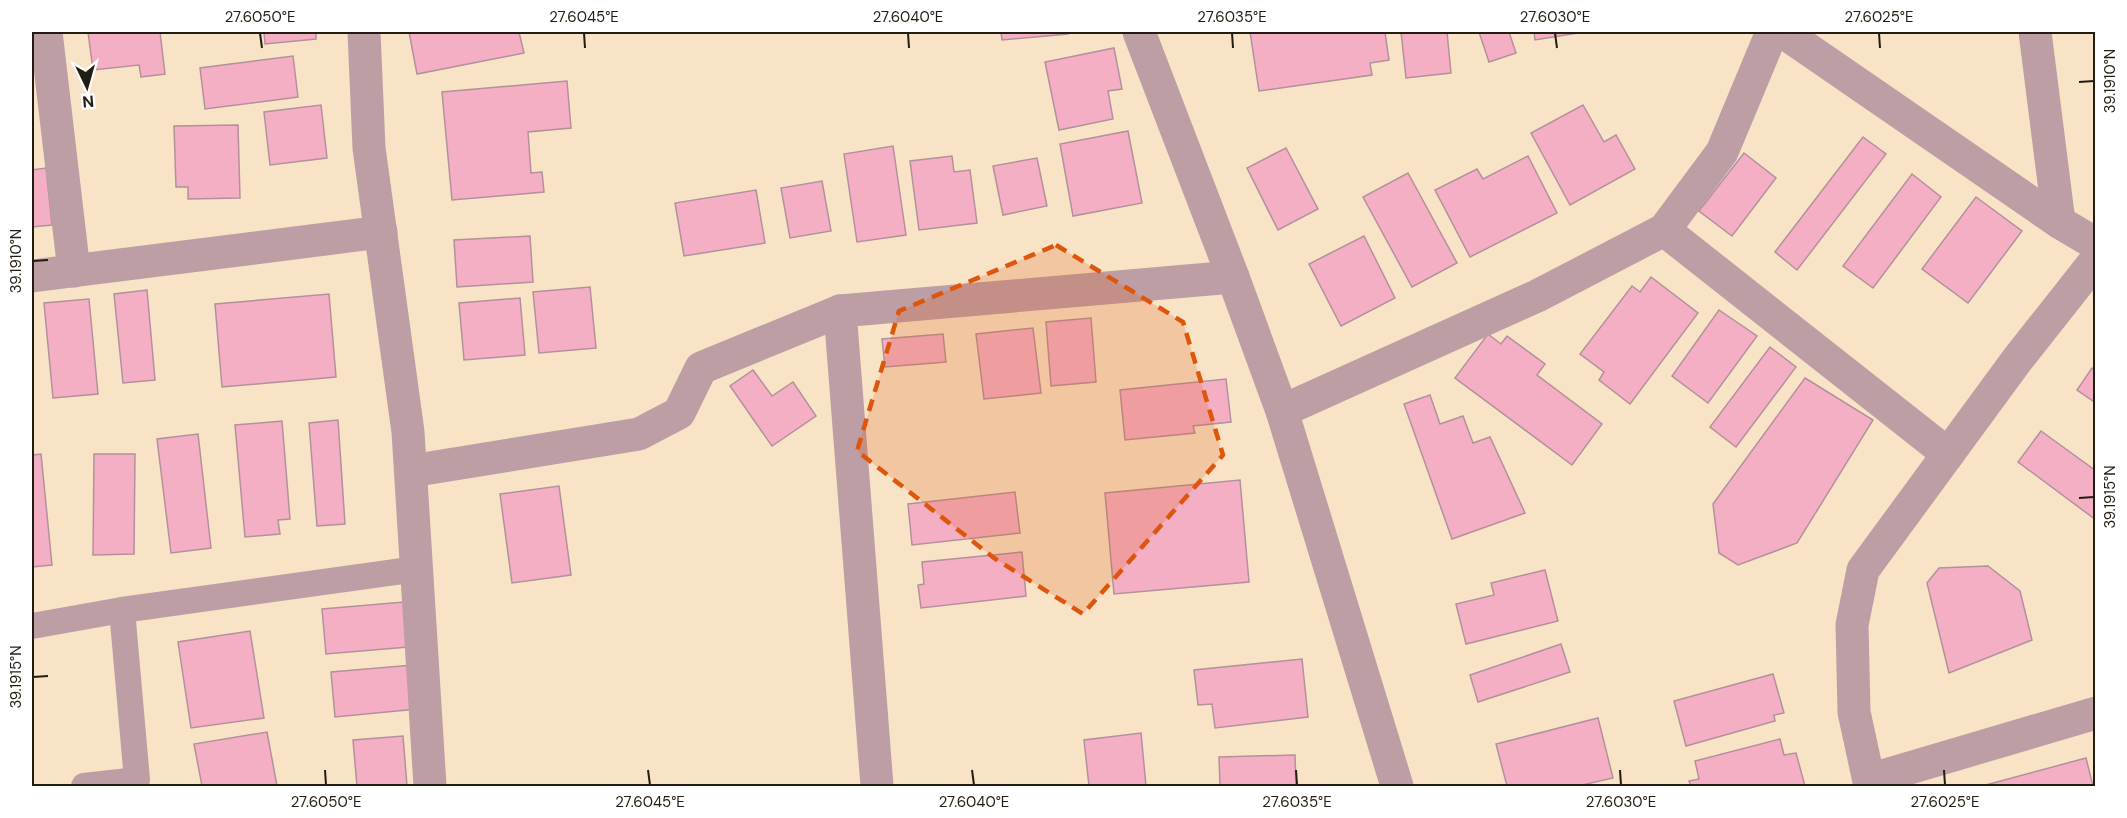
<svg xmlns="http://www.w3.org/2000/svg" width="2127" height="818" font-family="'DM Sans',sans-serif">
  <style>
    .building { fill: #f4afc5; stroke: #b3919b; stroke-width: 1.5 }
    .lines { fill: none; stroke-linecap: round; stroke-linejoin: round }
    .service { stroke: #bd9ea5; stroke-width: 26 }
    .minor { stroke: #bd9ea5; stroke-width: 33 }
    .marked { fill: #de560c; fill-opacity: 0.2; stroke: #de560c; stroke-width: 4.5; stroke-dasharray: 12 8; stroke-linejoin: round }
    .ticks { fill: none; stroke: #231c12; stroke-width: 2 }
    .neatline { fill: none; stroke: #231c12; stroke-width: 2 }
    .ticks-label { font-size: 15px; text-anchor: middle; fill: #231c12 }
  </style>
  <rect width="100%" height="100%" fill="#f8e3c7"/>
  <g class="building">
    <path d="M 88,32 L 160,32 L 165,74 L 141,77 L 139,65 L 93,70 Z"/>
    <path d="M 264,32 L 316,32 L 316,39 L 265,44 Z"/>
    <path d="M 409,32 L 519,32 L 524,53 L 417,74 Z"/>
    <path d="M 1001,32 L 1068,32 L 1068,34 L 1002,40 Z"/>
    <path d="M 1250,32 L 1385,32 L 1389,60 L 1370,63 L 1372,75 L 1259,91 Z"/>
    <path d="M 1401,32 L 1447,32 L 1451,73 L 1406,78 Z"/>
    <path d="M 1479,32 L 1509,32 L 1516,53 L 1489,62 Z"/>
    <path d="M 1534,32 L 1584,32 L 1535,40 Z"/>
    <path d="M 1114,48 L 1122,89 L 1108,91 L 1113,119 L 1059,130 L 1045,62 Z"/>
    <path d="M 293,56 L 298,97 L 205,109 L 200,68 Z"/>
    <path d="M 567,81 L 571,128 L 528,132 L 531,173 L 542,172 L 544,192 L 452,200 L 442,92 Z"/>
    <path d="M 321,105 L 327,158 L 270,165 L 264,112 Z"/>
    <path d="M 1583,105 L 1604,142 L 1616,135 L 1635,169 L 1570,205 L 1531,133 Z"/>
    <path d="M 238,125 L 240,198 L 188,199 L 188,187 L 176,187 L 174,126 Z"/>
    <path d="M 1128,131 L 1142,203 L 1073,216 L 1060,144 Z"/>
    <path d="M 1863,137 L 1886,154 L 1797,270 L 1775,252 Z"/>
    <path d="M 893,146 L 906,235 L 857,242 L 844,154 Z"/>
    <path d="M 1286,148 L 1318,209 L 1278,230 L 1247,168 Z"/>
    <path d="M 1744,153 L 1776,178 L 1732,236 L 1699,211 Z"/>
    <path d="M 952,156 L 954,172 L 970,170 L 977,223 L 919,230 L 910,161 Z"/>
    <path d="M 1528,156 L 1557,213 L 1470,257 L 1435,190 L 1477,169 L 1483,179 Z"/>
    <path d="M 1037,158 L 1047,206 L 1003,215 L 993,166 Z"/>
    <path d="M 46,168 L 52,225 L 32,227 L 32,170 Z"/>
    <path d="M 1408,173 L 1457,263 L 1412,287 L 1363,197 Z"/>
    <path d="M 1912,174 L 1941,197 L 1873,288 L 1843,266 Z"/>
    <path d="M 822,181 L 831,231 L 790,238 L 781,188 Z"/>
    <path d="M 756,190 L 765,243 L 684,256 L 675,203 Z"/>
    <path d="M 1976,197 L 2022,231 L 1968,303 L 1922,269 Z"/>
    <path d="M 530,236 L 533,282 L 457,287 L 454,240 Z"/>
    <path d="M 1364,236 L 1395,298 L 1341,326 L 1309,264 Z"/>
    <path d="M 1651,277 L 1698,313 L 1630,404 L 1599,380 L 1604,372 L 1580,354 L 1632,286 L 1640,292 Z"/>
    <path d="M 590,287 L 596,348 L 539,353 L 533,292 Z"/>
    <path d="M 147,290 L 155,380 L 123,383 L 114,294 Z"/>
    <path d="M 329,294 L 336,377 L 222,387 L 215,304 Z"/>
    <path d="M 520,298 L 525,355 L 464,360 L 459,303 Z"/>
    <path d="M 89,299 L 98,394 L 53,398 L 44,303 Z"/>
    <path d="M 1719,310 L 1757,336 L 1708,403 L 1672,376 Z"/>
    <path d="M 1091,318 L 1096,382 L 1051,386 L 1046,322 Z"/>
    <path d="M 1033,328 L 1041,393 L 984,399 L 976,334 Z"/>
    <path d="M 943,334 L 946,362 L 885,367 L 882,339 Z"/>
    <path d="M 1488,334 L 1501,344 L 1507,336 L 1545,364 L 1537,375 L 1602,424 L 1572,465 L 1455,378 Z"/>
    <path d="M 1770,347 L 1796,367 L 1736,447 L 1710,427 Z"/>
    <path d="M 2092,368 L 2096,371 L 2096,403 L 2077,390 Z"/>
    <path d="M 753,370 L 772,396 L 793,382 L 816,416 L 772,446 L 730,386 Z"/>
    <path d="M 1805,378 L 1873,420 L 1797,543 L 1738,565 L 1719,553 L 1713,504 Z"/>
    <path d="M 1226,379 L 1231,422 L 1193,426 L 1195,433 L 1125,440 L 1120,390 Z"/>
    <path d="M 1430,395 L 1440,424 L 1463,416 L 1473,443 L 1490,437 L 1525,513 L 1452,539 L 1404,404 Z"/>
    <path d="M 338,420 L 345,524 L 317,526 L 309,423 Z"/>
    <path d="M 282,421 L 290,519 L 278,520 L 280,534 L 245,537 L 235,425 Z"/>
    <path d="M 2041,431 L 2096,471 L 2096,520 L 2018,462 Z"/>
    <path d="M 198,434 L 211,548 L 171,553 L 157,439 Z"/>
    <path d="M 41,454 L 52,565 L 32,567 L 32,455 Z"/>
    <path d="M 94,454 L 135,454 L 134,554 L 93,555 Z"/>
    <path d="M 1240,480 L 1249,582 L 1114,594 L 1105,493 Z"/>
    <path d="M 559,486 L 571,575 L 512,583 L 500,494 Z"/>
    <path d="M 1015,492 L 1020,533 L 912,545 L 908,504 Z"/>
    <path d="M 1022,552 L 1026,596 L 921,608 L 918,585 L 924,584 L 922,562 Z"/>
    <path d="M 1988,566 L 2020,591 L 2032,640 L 1949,673 L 1927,583 L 1939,568 Z"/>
    <path d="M 1545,570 L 1558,621 L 1466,644 L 1456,604 L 1494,595 L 1491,583 Z"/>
    <path d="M 404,602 L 408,647 L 326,654 L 322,609 Z"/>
    <path d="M 250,631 L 264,718 L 191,728 L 178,642 Z"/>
    <path d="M 1561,644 L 1570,672 L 1478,702 L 1470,675 Z"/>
    <path d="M 1302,659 L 1308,717 L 1215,728 L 1212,704 L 1198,705 L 1194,670 Z"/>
    <path d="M 413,665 L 417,709 L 335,717 L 331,672 Z"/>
    <path d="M 1773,674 L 1784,713 L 1774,715 L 1775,721 L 1686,746 L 1674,701 Z"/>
    <path d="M 1598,718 L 1613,778 L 1578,786 L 1507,786 L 1496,744 Z"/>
    <path d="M 267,732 L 277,786 L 202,786 L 194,744 Z"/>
    <path d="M 1141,733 L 1146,786 L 1089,786 L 1084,740 Z"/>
    <path d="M 403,736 L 407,786 L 357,786 L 353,740 Z"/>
    <path d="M 1780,739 L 1784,755 L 1796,753 L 1805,786 L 1691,786 L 1689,781 L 1699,779 L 1695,761 Z"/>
    <path d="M 1295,755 L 1296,786 L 1220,786 L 1219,757 Z"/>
    <path d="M 2086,758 L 2093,786 L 1982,786 Z"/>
  </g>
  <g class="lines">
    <g class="service">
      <path d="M 32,626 L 122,610 L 417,569"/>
      <path d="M 84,786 L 137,780 L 122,610"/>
    </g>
    <g class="minor">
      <path d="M 46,32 L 74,271"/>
      <path d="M 364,32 L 369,148 L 408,432 L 430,786"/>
      <path d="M 1139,32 L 1233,277 L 1282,411 L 1397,786"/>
      <path d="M 1783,32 L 2059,222 L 2096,244"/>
      <path d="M 2035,32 L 2059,222"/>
      <path d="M 1664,230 L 1948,454"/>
      <path d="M 32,276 L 381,232"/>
      <path d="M 1282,411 L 1537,296 L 1664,230 L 1722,152 L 1772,32"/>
      <path d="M 411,471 L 639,434 L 679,413 L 701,368 L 840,311"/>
      <path d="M 1869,780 L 2096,713"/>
      <path d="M 877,786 L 840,311 L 1233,277"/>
      <path d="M 1870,786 L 1854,712 L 1852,625 L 1863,570 L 2017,360 L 2096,260"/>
    </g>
  </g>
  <path class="marked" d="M 1056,245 L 1183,322 L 1223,455 L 1083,614 L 994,558 L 857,451 L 899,311 Z"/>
  <path class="ticks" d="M 260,33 L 262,48M 584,33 L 585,48M 908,33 L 909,48M 1232,33 L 1233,48M 1555,33 L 1557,48M 1879,33 L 1880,48M 2079,82 L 2094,81M 33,261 L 48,260M 2079,498 L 2094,497M 33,677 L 48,676M 325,770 L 326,785M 648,770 L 650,785M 972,770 L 974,785M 1296,770 L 1297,785M 1620,770 L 1621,785M 1944,770 L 1945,785"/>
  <rect width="2127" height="818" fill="none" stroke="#ffffff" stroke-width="66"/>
  <g transform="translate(87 87) rotate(175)" stroke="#ffffff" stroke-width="4.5" paint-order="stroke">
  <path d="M0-4.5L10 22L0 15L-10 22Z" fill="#231c12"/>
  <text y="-9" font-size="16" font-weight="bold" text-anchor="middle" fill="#231c12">N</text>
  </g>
  <rect x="33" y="33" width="2061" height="752" class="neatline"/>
  <g class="ticks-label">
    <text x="260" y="22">27.6050°E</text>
    <text x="584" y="22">27.6045°E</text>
    <text x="908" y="22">27.6040°E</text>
    <text x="1232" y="22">27.6035°E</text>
    <text x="1555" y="22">27.6030°E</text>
    <text x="1879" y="22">27.6025°E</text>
    <text transform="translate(2110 81) rotate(-90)" y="5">39.1910°N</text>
    <text transform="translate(16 261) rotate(-90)" y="5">39.1910°N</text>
    <text transform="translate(2110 497) rotate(-90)" y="5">39.1915°N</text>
    <text transform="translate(16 677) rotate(-90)" y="5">39.1915°N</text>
    <text x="326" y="807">27.6050°E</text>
    <text x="650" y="807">27.6045°E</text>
    <text x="974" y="807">27.6040°E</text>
    <text x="1297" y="807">27.6035°E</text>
    <text x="1621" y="807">27.6030°E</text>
    <text x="1945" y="807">27.6025°E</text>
  </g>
</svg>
